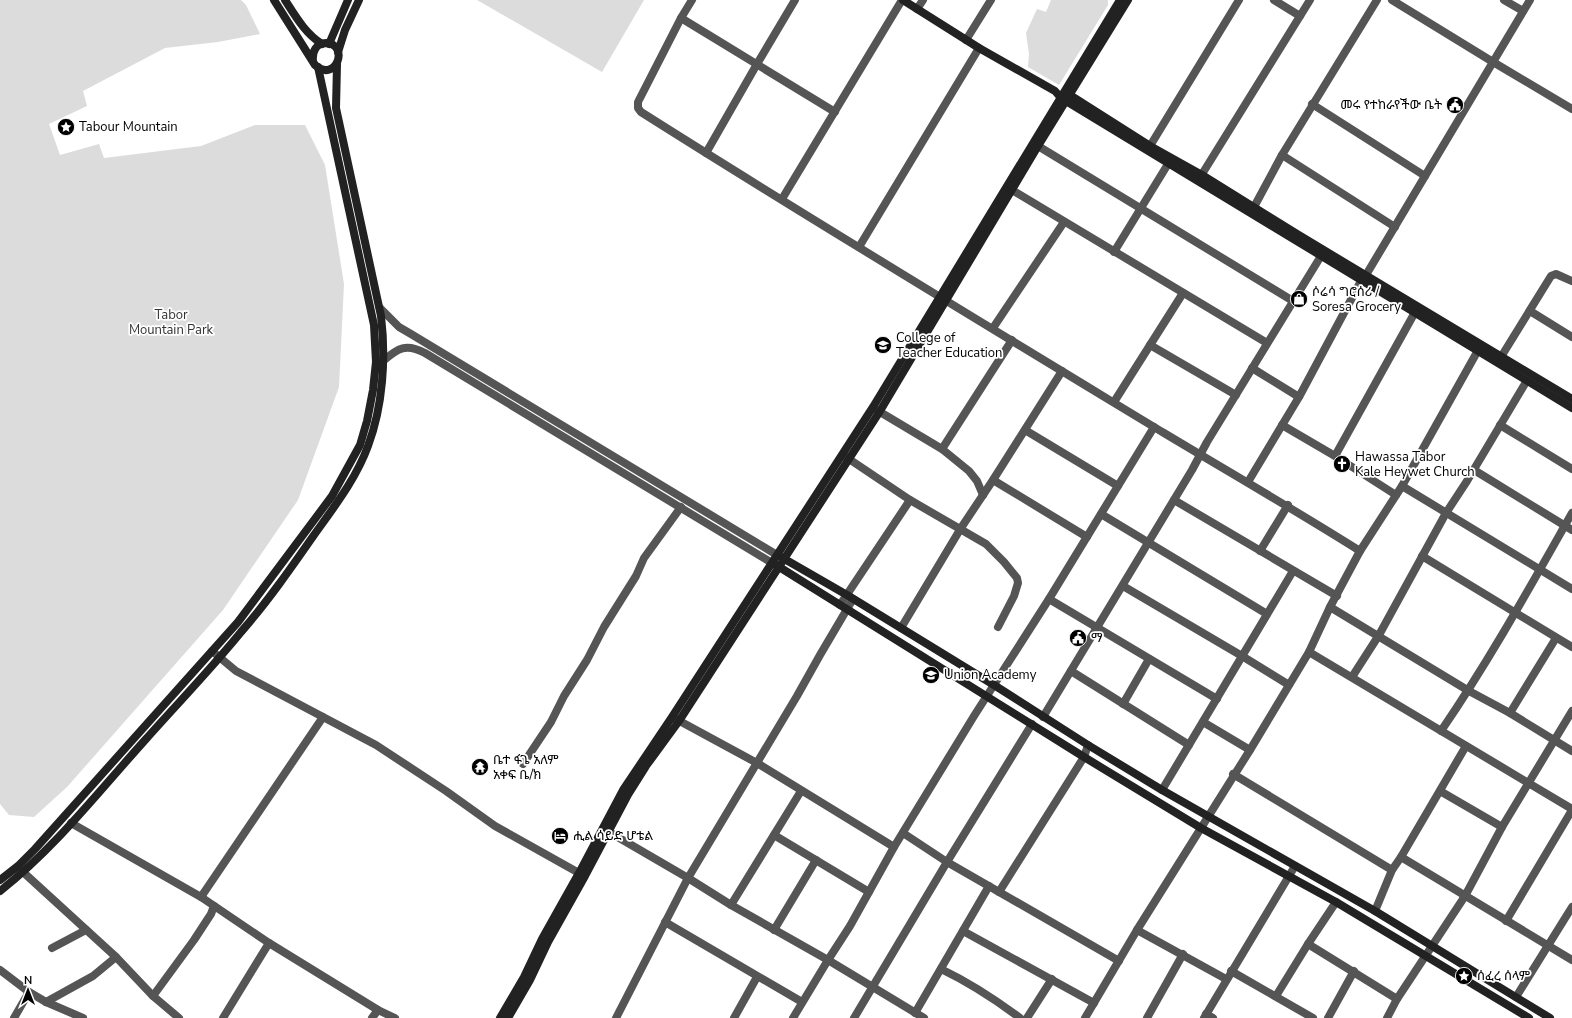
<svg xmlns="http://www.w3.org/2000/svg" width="1572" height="1018" font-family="'Nunito Sans','Noto Sans Ethiopic',sans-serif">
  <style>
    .green { fill: #dcdcdc }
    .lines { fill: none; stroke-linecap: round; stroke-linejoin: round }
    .street { stroke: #555; stroke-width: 8 }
    .secondary { stroke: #222; stroke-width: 8 }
    .labels { text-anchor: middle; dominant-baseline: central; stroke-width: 3.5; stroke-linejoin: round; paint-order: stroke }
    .poi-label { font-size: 13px; fill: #000; stroke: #fff; text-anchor: start }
    .park-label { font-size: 13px; fill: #333; stroke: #fff }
  </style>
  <rect width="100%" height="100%" fill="#fff"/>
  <g class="green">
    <path d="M 0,0 L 241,0 L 246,5 L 260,34 L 218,42 L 165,48 L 83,91 L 87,106 L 49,124 L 60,155 L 99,144 L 104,158 L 201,146 L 255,125 L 305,125 L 325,165 L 344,284 L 339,387 L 298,500 L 223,610 L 67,787 L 34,817 L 9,815 L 0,804 Z"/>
    <path d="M 477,0 L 644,0 L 602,72 Z"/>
    <path d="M 1051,0 L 1108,0 L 1108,5 L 1059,85 L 1028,67 L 1029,54 L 1026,33 L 1037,9 L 1046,12 Z"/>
  </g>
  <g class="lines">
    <g class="street">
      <path d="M 692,0 L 681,18 L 638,102 L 638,108 L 641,112 C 813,221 989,327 1164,433 C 1229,472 1295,510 1360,551"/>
      <path d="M 1274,0 L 1300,16"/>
      <path d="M 1392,0 L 1493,62 L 1572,109"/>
      <path d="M 1504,0 L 1523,11"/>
      <path d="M 917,9 L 923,0"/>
      <path d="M 681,18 L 835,112"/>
      <path d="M 966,40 L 991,0"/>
      <path d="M 1312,104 L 1425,176"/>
      <path d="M 1038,146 L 1293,301"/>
      <path d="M 1150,146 L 1239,0"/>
      <path d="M 706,153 L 757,64 L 795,0"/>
      <path d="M 1282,155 L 1395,227"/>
      <path d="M 1199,179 L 1310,0"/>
      <path d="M 1012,190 L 1267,343"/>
      <path d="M 782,199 L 902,0"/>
      <path d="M 1254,207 L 1282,155 L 1377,0"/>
      <path d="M 859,247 L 979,48"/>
      <path d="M 1114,252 L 1168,164"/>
      <path d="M 380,308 L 399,327 L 411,334 L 777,555"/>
      <path d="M 1530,311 L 1572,337"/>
      <path d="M 993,328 L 1064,222"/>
      <path d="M 1150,345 L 1236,395"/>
      <path d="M 1501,357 L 1551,276 L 1556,274 L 1572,281"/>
      <path d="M 383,361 C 398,348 406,343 425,353 L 772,563"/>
      <path d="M 1252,368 L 1299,397"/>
      <path d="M 1114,402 L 1183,293"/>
      <path d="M 875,409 L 942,449 L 969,471 L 977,481 L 983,495"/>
      <path d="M 1282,425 L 1335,456 L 1396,495"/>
      <path d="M 1500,425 L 1572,469"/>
      <path d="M 1025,430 L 1118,486"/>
      <path d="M 942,449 L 1012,340"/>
      <path d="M 843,455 L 910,500 L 986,544 L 1004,562 L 1017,578 L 1018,583 L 1014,596 L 998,627"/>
      <path d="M 1335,456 L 1414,314"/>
      <path d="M 1474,470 L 1572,530"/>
      <path d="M 993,480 L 1087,537"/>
      <path d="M 1248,482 L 1299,397 L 1361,281 L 1366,275 L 1530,0"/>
      <path d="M 1402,486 L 1572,589"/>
      <path d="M 1174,500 L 1337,596"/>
      <path d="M 1101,514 L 1267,614"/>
      <path d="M 1260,551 L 1288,505"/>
      <path d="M 1422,556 L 1572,647"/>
      <path d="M 1123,586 L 1242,656 L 1289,685"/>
      <path d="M 1049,599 L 1217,699"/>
      <path d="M 840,605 L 910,500"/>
      <path d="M 1330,607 L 1469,691 L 1510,713 L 1572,751"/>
      <path d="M 901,628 L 961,528 L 993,480 L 1062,371"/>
      <path d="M 212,651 L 236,671 L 376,745 L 446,791 L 495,826 L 579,873"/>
      <path d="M 1309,652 L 1572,809"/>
      <path d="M 1071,671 L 1189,745"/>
      <path d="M 1352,677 L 1379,635 L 1446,513 L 1467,481 L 1526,382"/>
      <path d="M 1123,704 L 1149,659"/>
      <path d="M 1510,713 L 1556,638"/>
      <path d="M 1043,717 L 1192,470 L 1207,442 L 1321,256"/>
      <path d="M 674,718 L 757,763 L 894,847"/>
      <path d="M 1203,722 L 1250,750"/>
      <path d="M 1441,731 C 1489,661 1530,587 1572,513"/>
      <path d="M 523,764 L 551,722 L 564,696 L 587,660 L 604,627 L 636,576 L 644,558 L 681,507"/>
      <path d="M 1233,774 L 1392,870"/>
      <path d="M 1162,790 L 1293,571"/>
      <path d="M 1440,791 L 1502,827"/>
      <path d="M 71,823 L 201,897 L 269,943 L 378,1010 L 395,1018"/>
      <path d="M 609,832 L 688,878 L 731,905 L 828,960 L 924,1018"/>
      <path d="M 903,833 L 947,862 L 1119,961"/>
      <path d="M 774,835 L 869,892"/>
      <path d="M 1401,857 L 1572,960"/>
      <path d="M 23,872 L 116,957 L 153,996 L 179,1018"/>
      <path d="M 999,892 L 1084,757 L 1088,745"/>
      <path d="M 201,897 L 323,717"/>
      <path d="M 731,905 L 801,791"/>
      <path d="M 1375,911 L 1392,870 L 1401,857 L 1466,746"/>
      <path d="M 1506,921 L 1572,810"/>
      <path d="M 665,922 L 802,1002"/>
      <path d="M 774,930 L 816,860"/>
      <path d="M 1137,930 L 1226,979"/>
      <path d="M 963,931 L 1094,1003"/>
      <path d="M 1308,944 L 1397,999"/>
      <path d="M 52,948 L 86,930"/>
      <path d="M 941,969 C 968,982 996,1000 1020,1018"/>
      <path d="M 0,970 L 29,992 L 46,1002 L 83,1018"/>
      <path d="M 1231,971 L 1313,1018"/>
      <path d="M 153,996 L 194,940 L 211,914 L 214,906"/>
      <path d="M 1276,996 L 1308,944 L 1336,902"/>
      <path d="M 1516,997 L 1572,907"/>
      <path d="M 46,1002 L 93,976 L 116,957"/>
      <path d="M 915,1013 L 989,886"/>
      <path d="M 1206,1014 L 1213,1018"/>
      <path d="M 14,1018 L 29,992"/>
      <path d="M 223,1018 L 269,943"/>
      <path d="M 372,1018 L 378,1010"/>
      <path d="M 616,1018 L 688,878 L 797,696 L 820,655 L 853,599"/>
      <path d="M 734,1018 L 757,977"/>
      <path d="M 793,1018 L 828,960 L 850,926 L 894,847 L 974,716 L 1049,599 L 1154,427"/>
      <path d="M 854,1018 L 947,862 L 1032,724"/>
      <path d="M 1027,1018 L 1052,979"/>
      <path d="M 1085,1018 L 1137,930 L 1250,750 L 1309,652 L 1330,607 L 1360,551 L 1402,486 L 1481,345"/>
      <path d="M 1147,1018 L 1183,954"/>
      <path d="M 1204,1018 L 1295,866"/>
      <path d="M 1328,1018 L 1354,971"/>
      <path d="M 1387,1018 L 1397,999 L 1432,946 L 1465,896 L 1502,827 L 1572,711"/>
    </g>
    <g class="secondary">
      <path d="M 274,0 L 315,65 C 336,84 350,44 326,43 C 316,43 312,52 313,61"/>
      <path d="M 285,0 C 296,17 305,33 322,44"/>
      <path d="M 903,0 L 979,48 L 1055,91 L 1061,98 L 1066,101 L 1572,408"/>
      <path d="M 329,44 L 348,0"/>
      <path d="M 338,52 L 345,30 L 359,0"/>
      <path d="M 1065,92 L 1150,146 L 1202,175 L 1297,234 L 1572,399"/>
      <path d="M 781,557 L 847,595 L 994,685 L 1088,745 L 1162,790 L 1375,911 L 1550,1018"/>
      <path d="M 776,565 L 1084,757 L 1201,828 L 1336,902 L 1529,1018"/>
      <path d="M 0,880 L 18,866 L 35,849 L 238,622 L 332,496 L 360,445 L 367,421 L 373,390 L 376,362 L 374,325 L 318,67"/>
      <path d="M 0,891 C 55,848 99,791 146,739 C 178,703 211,669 241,632 C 268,601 291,568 314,535 C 334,507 356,479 368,446 C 383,406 386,358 381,316 L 336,108 L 337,64"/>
      <path d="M 500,1018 L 524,977 L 542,939 L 579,873 L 623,790 L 672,717 L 873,407 L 1120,0"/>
      <path d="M 508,1018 L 530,980 L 548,942 L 585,876 L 629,793 L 646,766 L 679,721 L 880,411 L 1038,146 L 1128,0"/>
    </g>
  </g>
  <defs>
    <symbol id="civic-disc" viewBox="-11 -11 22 22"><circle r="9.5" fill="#000" stroke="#fff"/><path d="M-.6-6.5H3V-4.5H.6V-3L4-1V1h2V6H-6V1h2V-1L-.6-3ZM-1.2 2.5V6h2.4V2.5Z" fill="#fff"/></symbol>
    <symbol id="sight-disc" viewBox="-11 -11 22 22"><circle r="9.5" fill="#000" stroke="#fff"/><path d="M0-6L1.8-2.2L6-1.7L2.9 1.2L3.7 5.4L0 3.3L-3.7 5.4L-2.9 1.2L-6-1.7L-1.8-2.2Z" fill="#fff"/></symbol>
    <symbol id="shop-disc" viewBox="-11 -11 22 22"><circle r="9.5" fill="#000" stroke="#fff"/><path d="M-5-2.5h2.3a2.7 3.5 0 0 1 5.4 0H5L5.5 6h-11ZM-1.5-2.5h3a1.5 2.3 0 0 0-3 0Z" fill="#fff"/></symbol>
    <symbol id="university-disc" viewBox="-11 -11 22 22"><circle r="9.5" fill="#000" stroke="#fff"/><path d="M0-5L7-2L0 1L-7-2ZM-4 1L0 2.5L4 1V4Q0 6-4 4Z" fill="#fff"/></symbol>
    <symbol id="church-disc" viewBox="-11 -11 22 22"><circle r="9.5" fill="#000" stroke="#fff"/><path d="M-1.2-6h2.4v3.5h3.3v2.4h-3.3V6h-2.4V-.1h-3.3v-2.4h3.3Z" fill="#fff"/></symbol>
    <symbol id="school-disc" viewBox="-11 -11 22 22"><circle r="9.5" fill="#000" stroke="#fff"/><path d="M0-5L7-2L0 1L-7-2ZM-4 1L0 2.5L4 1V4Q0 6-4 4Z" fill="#fff"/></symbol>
    <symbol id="temple-disc" viewBox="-11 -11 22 22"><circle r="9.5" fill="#000" stroke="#fff"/><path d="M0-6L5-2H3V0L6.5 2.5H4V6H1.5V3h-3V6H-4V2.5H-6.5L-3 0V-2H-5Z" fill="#fff"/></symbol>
    <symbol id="hotel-disc" viewBox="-11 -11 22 22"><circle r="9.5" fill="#000" stroke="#fff"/><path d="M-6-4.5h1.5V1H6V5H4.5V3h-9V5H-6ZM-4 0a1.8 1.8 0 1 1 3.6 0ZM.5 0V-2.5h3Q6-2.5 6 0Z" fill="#fff"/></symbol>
  </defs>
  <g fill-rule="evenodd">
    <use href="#civic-disc" x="1445" y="95" width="20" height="20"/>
    <use href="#sight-disc" x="56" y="117" width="20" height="20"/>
    <use href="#shop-disc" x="1289" y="289" width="20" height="20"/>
    <use href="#university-disc" x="873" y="335" width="20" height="20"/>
    <use href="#church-disc" x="1332" y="454" width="20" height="20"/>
    <use href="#civic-disc" x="1068" y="628" width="20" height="20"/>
    <use href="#school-disc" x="921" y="665" width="20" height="20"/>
    <use href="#temple-disc" x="470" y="757" width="20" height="20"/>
    <use href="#hotel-disc" x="550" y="826" width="20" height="20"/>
    <use href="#sight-disc" x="1454" y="966" width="20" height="20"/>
  </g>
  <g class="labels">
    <g class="poi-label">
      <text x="1442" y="105" text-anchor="end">መሩ የተከራየችው ቤት</text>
      <text x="79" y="127">Tabour Mountain</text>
      <text x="1312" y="292">ሶሬሳ ግሮሰሪ /<tspan x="1312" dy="15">Soresa Grocery</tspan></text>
      <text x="896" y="338">College of<tspan x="896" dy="15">Teacher Education</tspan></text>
      <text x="1355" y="457">Hawassa Tabor<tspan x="1355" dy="15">Kale Heywet Church</tspan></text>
      <text x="1091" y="638">ማ</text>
      <text x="944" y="675">Union Academy</text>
      <text x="493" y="760">ቤተ ፋጌ አለም<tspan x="493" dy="15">አቀፍ ቤ/ክ</tspan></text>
      <text x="573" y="836">ሒል ሳይድ ሆቴል</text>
      <text x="1477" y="976">ሰፈረ ሰላም</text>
    </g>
    <g class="park-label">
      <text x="171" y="315">Tabor<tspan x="171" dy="15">Mountain Park</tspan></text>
    </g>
  </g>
  <g transform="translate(28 990)" stroke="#ffffff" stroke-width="3" paint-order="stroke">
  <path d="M0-3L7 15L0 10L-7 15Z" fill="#000000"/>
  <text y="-6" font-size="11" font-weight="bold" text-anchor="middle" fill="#000000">N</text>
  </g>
</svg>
